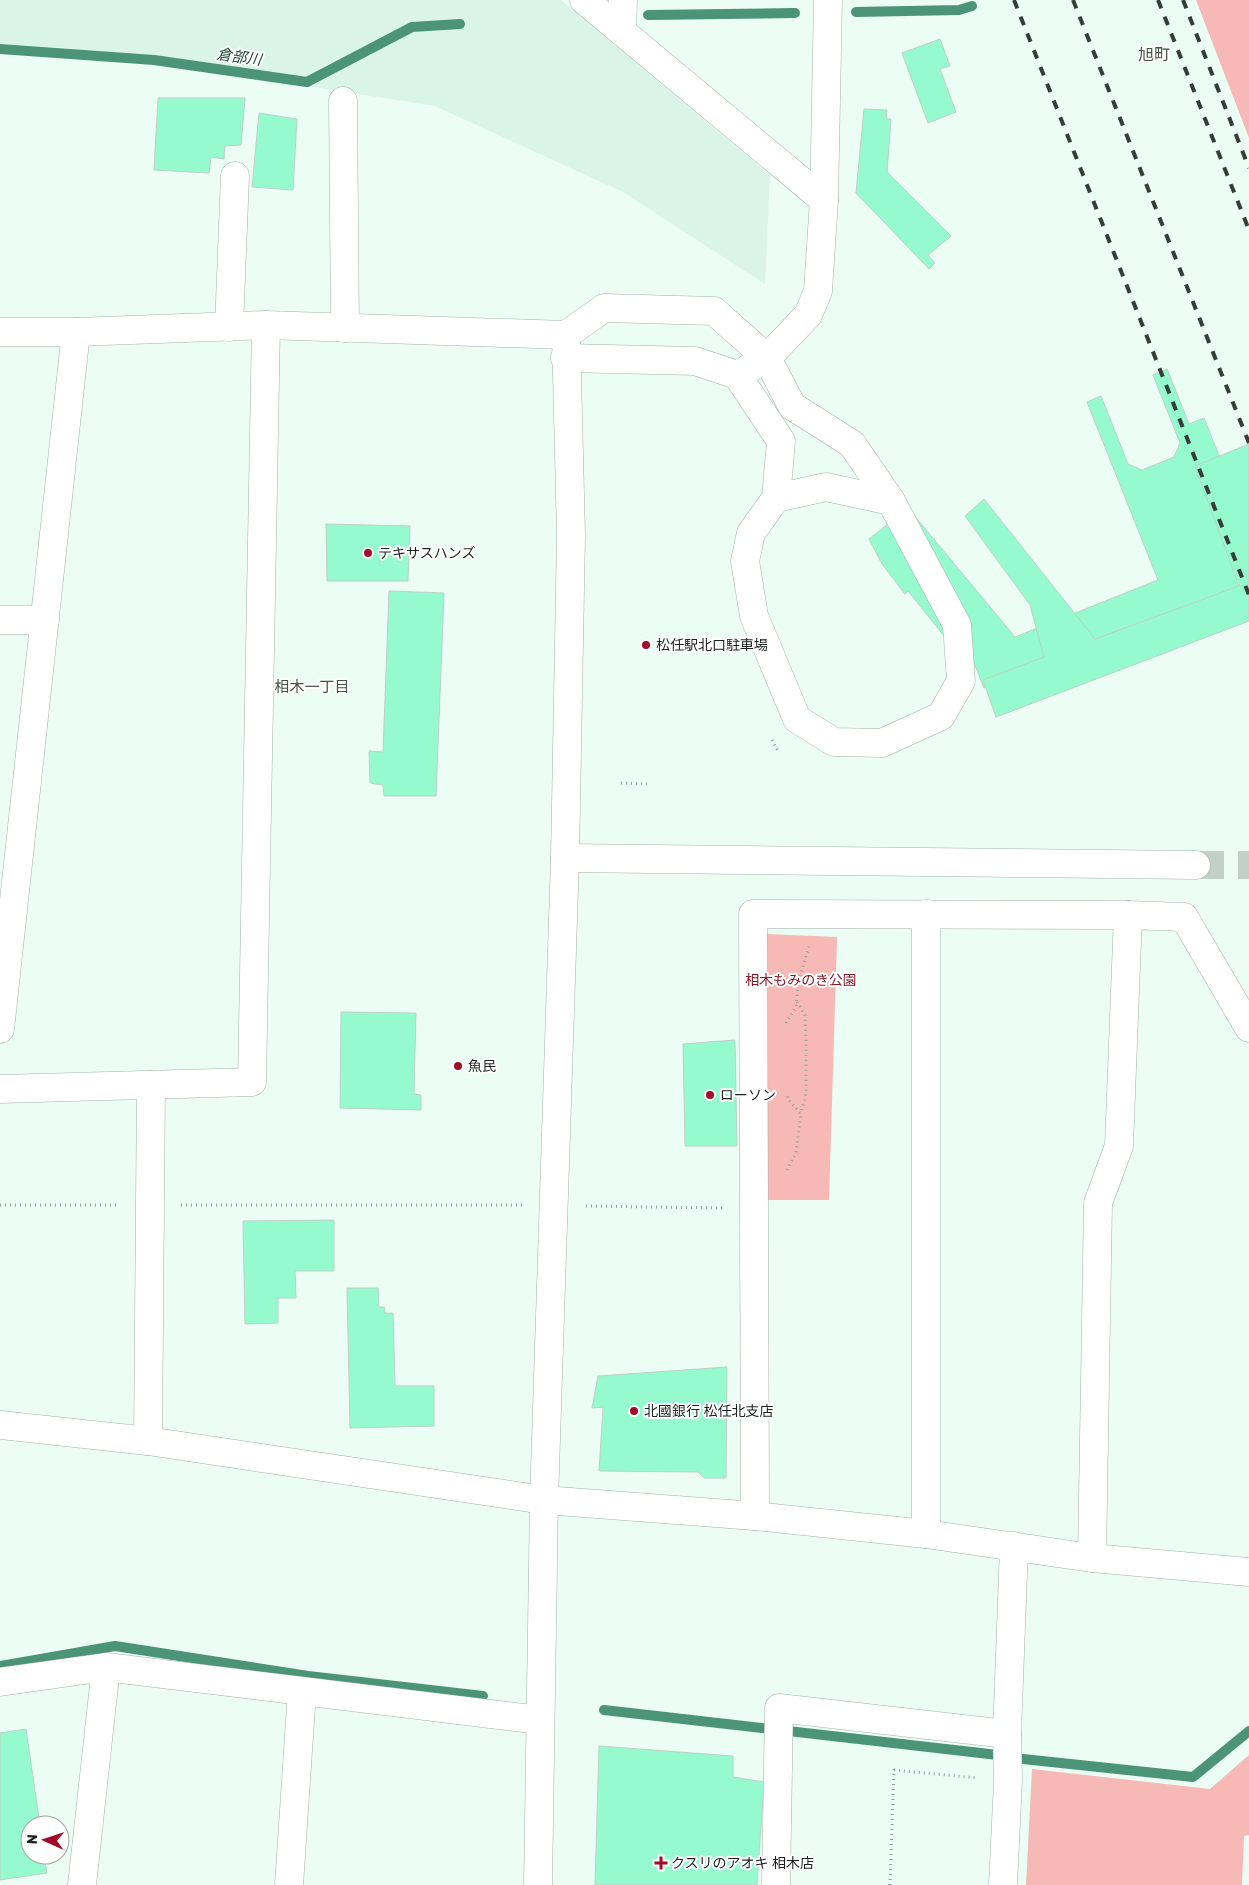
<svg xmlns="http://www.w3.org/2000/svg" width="1249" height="1885" font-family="Rubik,'Noto Sans JP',sans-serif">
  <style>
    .built { fill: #daf4e7 }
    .green { fill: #f7b9b6 }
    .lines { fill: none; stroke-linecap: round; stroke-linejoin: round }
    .stream { stroke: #4c9477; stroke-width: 10 }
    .building { fill: #96facf; stroke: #bed0c7 }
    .tertiary-tunnel { stroke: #c1d1c9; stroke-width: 28; stroke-dasharray: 28 14; stroke-linecap: butt }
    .minor-casing { stroke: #a1b2a9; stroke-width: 29 }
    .tertiary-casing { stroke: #a1b2a9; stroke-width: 29 }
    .path { stroke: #929f99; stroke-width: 3; stroke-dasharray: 1 4; stroke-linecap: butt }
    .minor { stroke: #fff; stroke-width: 28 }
    .tertiary { stroke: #fff; stroke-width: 28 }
    .rail { stroke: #343d39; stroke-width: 4; stroke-dasharray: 9 9; stroke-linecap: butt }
    .poi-dot { fill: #a40927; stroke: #fff; stroke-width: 2 }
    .labels { text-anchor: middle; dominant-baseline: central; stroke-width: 4; stroke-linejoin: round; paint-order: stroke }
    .poi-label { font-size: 14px; fill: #1a211e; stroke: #fff; text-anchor: start }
    .park-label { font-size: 14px; fill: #871a26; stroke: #fff }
    .water-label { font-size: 15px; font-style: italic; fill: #1c4736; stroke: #fff }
    .neighbourhood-label { font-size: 15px; fill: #45544c; stroke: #fff }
    .quarter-label { font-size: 16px; fill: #45544c; stroke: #fff }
  </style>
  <rect width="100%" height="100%" fill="#ebfdf4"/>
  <path class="built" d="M 0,0 L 561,0 L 770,175 L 765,284 L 623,192 L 435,106 L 66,48 L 0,44 Z"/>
  <g class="green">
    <path d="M 1196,0 L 1249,0 L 1249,138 Z"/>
    <path d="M 766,934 L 837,937 L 829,1200 L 765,1200 Z"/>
    <path d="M 1249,1755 L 1249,1835 L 1244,1836 L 1242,1885 L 1026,1885 L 1032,1769 L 1210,1789 Z"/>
  </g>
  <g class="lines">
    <g class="stream">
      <path d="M 856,12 L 959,10 L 972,6"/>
      <path d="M 648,15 L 795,13"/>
      <path d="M 0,49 L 154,60 L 307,82 L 412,27 L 460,24"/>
      <path d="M 0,1666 L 115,1646 L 308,1676 L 483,1696"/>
      <path d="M 604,1710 L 998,1755"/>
      <path d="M 1023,1759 L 1193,1777 L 1249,1731"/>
    </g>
  </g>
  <g class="building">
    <path d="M 940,39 L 950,66 L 940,69 L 956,112 L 928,123 L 902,53 Z"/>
    <path d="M 158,98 L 245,98 L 241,145 L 225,146 L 224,159 L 211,157 L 209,173 L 154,170 Z"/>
    <path d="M 864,109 L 887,110 L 886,119 L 891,119 L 887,172 L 951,236 L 928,255 L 935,263 L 929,269 L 856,193 Z"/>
    <path d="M 259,113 L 297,119 L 293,190 L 252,187 Z"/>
    <path d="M 1167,369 L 1189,424 L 1204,418 L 1249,530 L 1249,582 L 984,688 L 969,650 L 961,657 L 908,591 L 905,594 L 882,564 L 869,539 L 908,508 L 1015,637 L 1158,580 L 1087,402 L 1101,396 L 1128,464 L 1142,470 L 1174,457 L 1180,443 L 1153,375 Z"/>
    <path d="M 1249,444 L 1249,621 L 996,717 L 983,680 L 1044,657 L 1030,605 L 965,516 L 984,499 L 1095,639 L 1239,586 L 1195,466 Z"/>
    <path d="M 326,524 L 410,526 L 408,581 L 327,581 Z"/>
    <path d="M 389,591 L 444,593 L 436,796 L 384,796 L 383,785 L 370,783 L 369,751 L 383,752 Z"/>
    <path d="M 341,1012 L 416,1013 L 414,1094 L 421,1095 L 421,1110 L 340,1108 Z"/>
    <path d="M 735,1040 L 737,1146 L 685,1146 L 683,1044 Z"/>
    <path d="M 334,1220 L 334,1271 L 295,1271 L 296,1298 L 278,1298 L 278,1323 L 245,1324 L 243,1221 Z"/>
    <path d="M 347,1288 L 378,1288 L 379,1307 L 384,1307 L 385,1313 L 393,1313 L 395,1386 L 434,1386 L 434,1426 L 350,1428 Z"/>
    <path d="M 727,1367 L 726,1478 L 704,1478 L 698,1472 L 599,1471 L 603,1407 L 592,1408 L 598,1376 Z"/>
    <path d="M 26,1729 L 40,1825 L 30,1825 L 30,1855 L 44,1855 L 47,1873 L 0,1880 L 0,1733 Z"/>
    <path d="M 599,1746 L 733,1756 L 733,1777 L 764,1782 L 757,1885 L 595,1885 Z"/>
  </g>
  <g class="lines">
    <path class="tertiary-tunnel" d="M 1196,865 L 1249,865"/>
    <defs>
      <g id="minor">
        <path d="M 584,0 L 824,200"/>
        <path d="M 622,31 L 623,0"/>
        <path d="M 343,101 L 345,328"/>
        <path d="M 229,327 L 235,176"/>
        <path d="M 565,358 L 695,361 L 737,375 L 781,441 L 776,498 L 751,533 L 745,561 L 754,616 L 797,719 L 834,742 L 882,743 L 941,716 L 961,681 L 957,625 L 891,501 L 852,444 L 792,406 L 767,358 L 737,375"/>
        <path d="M 776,498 L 826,487 L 891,501"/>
        <path d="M 0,620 L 45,620"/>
        <path d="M 926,914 L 926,1534"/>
        <path d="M 0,1029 L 76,332"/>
        <path d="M 0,1089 L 252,1082 L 266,325"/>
        <path d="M 0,1425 L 148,1441 L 544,1500 L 755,1516 L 926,1534 L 1092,1558 L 1249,1572"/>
        <path d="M 148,1441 L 151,1085"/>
        <path d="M 755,1516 L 753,914 L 1128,915"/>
        <path d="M 1092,1558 L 1098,1203 L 1119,1146 L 1128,915 L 1184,917 L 1249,1028"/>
        <path d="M 106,1667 L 540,1720"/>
        <path d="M 0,1682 L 106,1667 L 82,1885"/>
        <path d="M 289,1885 L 302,1691"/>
        <path d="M 776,1885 L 779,1708 L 1007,1734"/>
        <path d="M 1003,1885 L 1008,1781 L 1007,1734 L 1014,1546"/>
      </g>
      <g id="tertiary">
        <path d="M 0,332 L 76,332 L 266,325 L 566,335 L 604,308 L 714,311 L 767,358 L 808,315 L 818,291 L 824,200 L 828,0"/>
        <path d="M 565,858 L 1196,865"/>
        <path d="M 538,1885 L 544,1500 L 565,858 L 571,535 L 566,335"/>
      </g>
    </defs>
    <use href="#minor" class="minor-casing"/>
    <use href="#tertiary" class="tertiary-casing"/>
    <g class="path">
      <path d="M 772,740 L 778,751"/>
      <path d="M 621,783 L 649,784"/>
      <path d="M 797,1002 L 805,1015 L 806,1041 L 806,1093 L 801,1113"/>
      <path d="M 786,1023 L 796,1007 L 798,984 L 809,946"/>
      <path d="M 787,1170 L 796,1153 L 801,1114 L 788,1099 L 787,1093"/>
      <path d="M 0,1205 L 119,1205"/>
      <path d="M 181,1205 L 522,1205"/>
      <path d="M 586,1206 L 723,1208"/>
      <path d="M 890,1885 L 894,1770 L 977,1778"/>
    </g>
    <use href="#minor" class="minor"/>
    <use href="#tertiary" class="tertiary"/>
    <g class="rail">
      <path d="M 1014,0 L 1249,595"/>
      <path d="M 1073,0 L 1249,443"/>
      <path d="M 1158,0 L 1249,230"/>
      <path d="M 1183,0 L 1249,168"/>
    </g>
  </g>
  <g class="poi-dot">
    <circle cx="368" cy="553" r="5"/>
    <circle cx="646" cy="645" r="5"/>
    <circle cx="458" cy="1066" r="5"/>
    <circle cx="710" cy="1095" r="5"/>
    <circle cx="634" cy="1411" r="5"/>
    <path d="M658.5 1855.5h5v5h5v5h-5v5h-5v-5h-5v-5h5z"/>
  </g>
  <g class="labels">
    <g class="poi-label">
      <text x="378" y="553">テキサスハンズ</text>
      <text x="656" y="645">松任駅北口駐車場</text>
      <text x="468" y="1066">魚民</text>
      <text x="720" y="1095">ローソン</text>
      <text x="644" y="1411">北國銀行 松任北支店</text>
      <text x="671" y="1863">クスリのアオキ 相木店</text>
    </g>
    <g class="park-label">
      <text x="801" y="980">相木もみのき公園</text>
    </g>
    <g class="water-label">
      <text transform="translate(239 57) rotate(8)">倉部川</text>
    </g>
    <g class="neighbourhood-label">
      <text x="312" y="687">相木一丁目</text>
    </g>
    <g class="quarter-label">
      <text x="1154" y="54">旭町</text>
    </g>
  </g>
  <g transform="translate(45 1840) rotate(273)"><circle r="24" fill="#ffffff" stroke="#a3a6a5"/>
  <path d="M0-4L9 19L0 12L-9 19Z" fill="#a40927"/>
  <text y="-8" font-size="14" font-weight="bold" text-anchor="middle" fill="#1a211e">N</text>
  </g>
</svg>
